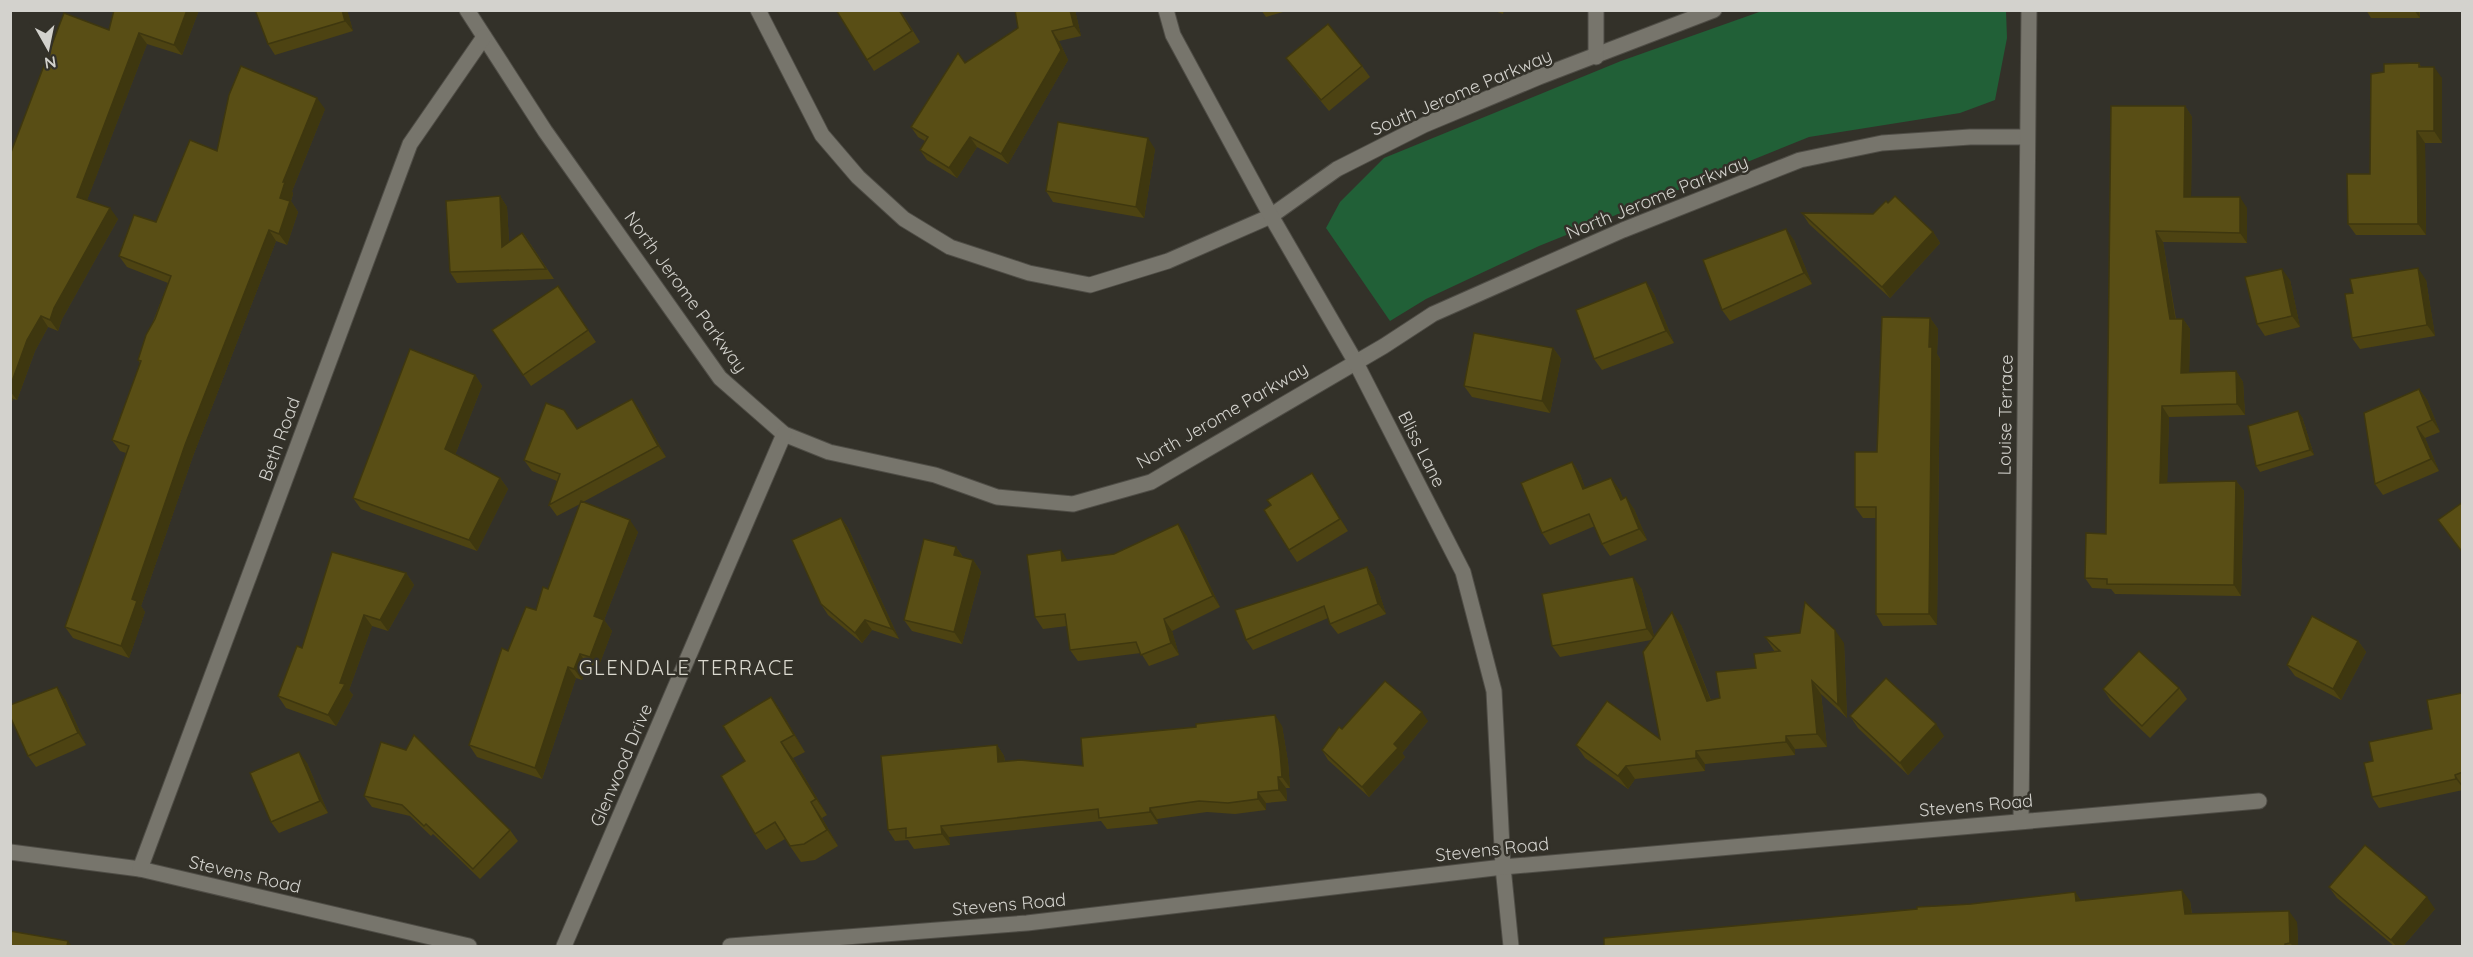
<svg xmlns="http://www.w3.org/2000/svg" width="2473" height="957" font-family="Quicksand,sans-serif">
  <style>
    .green { fill: #216037 }
    .lines { fill: none; stroke-linecap: round; stroke-linejoin: round }
    .street-casing { stroke: #4f4d46; stroke-width: 17 }
    .street { stroke: #77756c; stroke-width: 15 }
    .wall { fill: #4d4312 }
    .shaded-wall { fill: #3e370f }
    .building { fill: #594e15; stroke: #3e370f; stroke-width: 1.5 }
    .labels { text-anchor: middle; dominant-baseline: central; stroke-width: 5; stroke-linejoin: round; paint-order: stroke }
    .street-label { font-size: 18px; fill: #d3d2cd; stroke: #333129 }
    .neighbourhood-label { font-size: 20px; letter-spacing: 1.5px; fill: #dcdad0; stroke: #333129 }
  </style>
  <rect width="100%" height="100%" fill="#333129"/>
  <path class="green" d="M 1762,11 L 2006,11 L 2007,38 L 1995,100 L 1960,113 L 1809,137 L 1539,246 L 1426,299 L 1390,321 L 1326,228 L 1340,202 L 1384,158 L 1621,61 Z"/>
  <g class="lines">
    <defs>
      <g id="street">
        <path d="M 467,10 L 545,131 L 720,378 L 784,434 L 829,452 L 935,475 L 997,497 L 1073,504 L 1151,482 L 1384,346 L 1433,314 L 1623,230 L 1800,160 L 1882,143 L 1970,137 L 2027,137"/>
        <path d="M 758,10 L 822,135 L 858,177 L 904,219 L 950,247 L 1029,273 L 1090,285 L 1168,261 L 1271,216 L 1337,169 L 1424,125 L 1539,77 L 1714,10"/>
        <path d="M 1166,10 L 1173,35 L 1271,216 L 1355,361 L 1463,572 L 1494,691 L 1503,867 L 1511,946"/>
        <path d="M 1596,57 L 1596,10"/>
        <path d="M 2021,821 L 2029,10"/>
        <path d="M 10,852 L 140,869 L 469,946"/>
        <path d="M 140,869 L 410,144 L 484,37"/>
        <path d="M 564,946 L 784,434"/>
        <path d="M 730,946 L 1027,923 L 1503,867 L 2259,801"/>
      </g>
    </defs>
    <use href="#street" class="street-casing"/>
    <use href="#street" class="street"/>
  </g>
  <g class="wall">
    <path d="M 114,10 L 199,10 L 182,55 L 147,44 L 87,200 L 118,219 L 62,319 L 58,331 L 48,327 L 35,351 L 17,400 L 13,399 L 10,406 L 10,155 L 109,30 Z"/>
    <path d="M 347,10 L 353,31 L 275,55 L 268,44 Z"/>
    <path d="M 836,10 L 900,10 L 920,42 L 874,71 Z"/>
    <path d="M 1015,10 L 1075,10 L 1081,36 L 1059,41 L 1068,60 L 1008,164 L 977,147 L 957,178 L 927,160 L 920,150 L 925,141 L 918,137 L 911,127 L 965,63 L 1018,28 Z"/>
    <path d="M 1261,10 L 1290,10 L 1266,17 Z"/>
    <path d="M 1492,10 L 1504,10 L 1503,14 Z"/>
    <path d="M 2366,10 L 2424,10 L 2420,11 L 2420,18 L 2371,18 Z"/>
    <path d="M 1286,58 L 1362,66 L 1370,77 L 1329,111 L 1294,69 Z"/>
    <path d="M 2419,63 L 2421,67 L 2442,78 L 2442,143 L 2425,143 L 2426,235 L 2356,235 L 2348,224 L 2370,174 L 2384,72 Z"/>
    <path d="M 2111,106 L 2185,106 L 2192,117 L 2191,197 L 2247,208 L 2247,243 L 2163,242 L 2176,319 L 2183,319 L 2190,329 L 2189,373 L 2236,371 L 2243,382 L 2245,415 L 2169,417 L 2167,483 L 2236,481 L 2244,491 L 2241,596 L 2115,594 L 2111,589 L 2092,588 L 2085,578 L 2106,534 Z"/>
    <path d="M 325,109 L 292,191 L 293,194 L 291,201 L 298,212 L 287,245 L 276,241 L 193,456 L 141,606 L 145,612 L 129,658 L 73,638 L 65,627 L 126,453 L 120,451 L 112,440 L 140,363 L 138,360 L 168,283 L 127,267 L 119,256 L 156,222 Z"/>
    <path d="M 1155,149 L 1144,218 L 1053,202 L 1046,191 Z"/>
    <path d="M 500,196 L 507,207 L 509,243 L 523,233 L 554,279 L 457,283 L 450,272 Z"/>
    <path d="M 1888,203 L 1933,232 L 1940,243 L 1890,298 L 1809,224 L 1802,213 L 1873,214 Z"/>
    <path d="M 1794,240 L 1812,284 L 1730,321 L 1722,310 Z"/>
    <path d="M 2290,280 L 2300,327 L 2265,336 L 2257,324 Z"/>
    <path d="M 2426,280 L 2435,336 L 2360,349 L 2352,338 Z"/>
    <path d="M 1646,282 L 1654,294 L 1674,343 L 1602,370 L 1594,359 Z"/>
    <path d="M 558,286 L 596,342 L 531,386 L 492,330 Z"/>
    <path d="M 1930,318 L 1938,329 L 1937,354 L 1940,359 L 1937,625 L 1883,626 L 1876,614 L 1876,518 L 1863,518 L 1855,507 Z"/>
    <path d="M 1553,348 L 1561,359 L 1550,413 L 1472,397 L 1464,386 Z"/>
    <path d="M 475,375 L 482,386 L 455,455 L 500,478 L 508,489 L 477,551 L 361,509 L 353,498 Z"/>
    <path d="M 2419,389 L 2427,400 L 2440,432 L 2425,438 L 2439,471 L 2383,495 L 2375,484 Z"/>
    <path d="M 632,399 L 640,411 L 666,457 L 583,502 L 638,532 L 604,620 L 612,631 L 598,668 L 588,665 L 582,680 L 576,678 L 542,779 L 477,757 L 469,745 L 508,651 L 536,610 L 548,589 L 580,504 L 557,516 L 549,505 L 557,481 L 532,471 L 524,460 L 577,429 Z"/>
    <path d="M 2302,417 L 2314,455 L 2260,472 L 2256,466 Z"/>
    <path d="M 1572,462 L 1580,474 L 1585,488 L 1619,489 L 1623,499 L 1634,509 L 1647,540 L 1610,556 L 1602,544 L 1595,526 L 1550,545 L 1542,533 Z"/>
    <path d="M 1320,485 L 1348,531 L 1297,562 L 1289,550 Z"/>
    <path d="M 841,518 L 848,528 L 899,639 L 872,630 L 862,643 L 828,615 L 821,604 Z"/>
    <path d="M 1186,535 L 1220,607 L 1172,631 L 1179,655 L 1149,666 L 1141,653 L 1078,661 L 1070,650 L 1067,626 L 1043,629 L 1035,617 L 1068,560 L 1114,554 Z"/>
    <path d="M 956,547 L 963,557 L 973,560 L 981,572 L 962,644 L 912,631 L 904,620 Z"/>
    <path d="M 1367,567 L 1374,577 L 1386,614 L 1338,634 L 1330,624 L 1328,618 L 1253,650 L 1246,640 Z"/>
    <path d="M 406,573 L 414,585 L 388,631 L 372,626 L 349,690 L 353,695 L 336,726 L 286,708 L 278,696 L 302,648 Z"/>
    <path d="M 1641,588 L 1654,636 L 1681,625 L 1711,700 L 1720,698 L 1775,652 L 1765,637 L 1844,643 L 1847,718 L 1821,694 L 1827,747 L 1795,749 L 1795,755 L 1705,764 L 1705,771 L 1635,779 L 1628,789 L 1585,758 L 1576,745 L 1660,739 L 1651,640 L 1560,657 L 1552,646 Z"/>
    <path d="M 2358,641 L 2366,652 L 2341,700 L 2295,676 L 2287,665 Z"/>
    <path d="M 2179,688 L 2187,699 L 2150,738 L 2111,701 L 2103,689 Z"/>
    <path d="M 2462,693 L 2463,694 L 2463,790 L 2379,808 L 2372,797 L 2432,729 Z"/>
    <path d="M 771,697 L 782,713 L 805,752 L 793,758 L 827,815 L 822,818 L 838,846 L 815,860 L 801,862 L 785,839 L 766,850 L 755,834 Z"/>
    <path d="M 65,699 L 86,745 L 36,767 L 28,756 Z"/>
    <path d="M 1850,716 L 1944,736 L 1908,775 L 1858,728 Z"/>
    <path d="M 1428,721 L 1402,753 L 1405,757 L 1369,797 L 1328,760 L 1322,750 L 1342,729 Z"/>
    <path d="M 1282,726 L 1288,762 L 1290,788 L 1286,788 L 1287,801 L 1266,803 L 1266,810 L 1235,814 L 1207,812 L 1157,819 L 1158,824 L 1107,829 L 1101,821 L 949,837 L 950,845 L 914,849 L 908,840 L 895,841 L 888,830 L 997,745 L 1004,756 L 1005,762 L 1083,766 Z"/>
    <path d="M 307,763 L 328,813 L 279,833 L 271,822 Z"/>
    <path d="M 364,796 L 510,830 L 518,841 L 480,879 L 433,834 L 431,836 L 410,816 L 372,807 Z"/>
    <path d="M 2329,887 L 2435,909 L 2403,946 L 2394,946 L 2337,898 Z"/>
    <path d="M 2075,892 L 2081,901 L 2190,901 L 2192,914 L 2297,922 L 2298,946 L 1604,946 Z"/>
  </g>
  <g class="shaded-wall">
    <path d="M 187,10 L 199,10 L 182,55 L 174,45 Z"/>
    <path d="M 342,10 L 347,10 L 353,31 L 345,21 Z"/>
    <path d="M 1070,10 L 1075,10 L 1081,36 L 1074,26 Z"/>
    <path d="M 2414,10 L 2419,10 L 2420,18 Z"/>
    <path d="M 1052,31 L 1059,41 L 1068,60 L 1008,164 L 1001,154 Z"/>
    <path d="M 139,33 L 147,44 L 84,208 L 77,197 Z"/>
    <path d="M 2434,67 L 2442,78 L 2442,143 L 2434,131 Z"/>
    <path d="M 317,98 L 325,109 L 292,191 L 293,194 L 291,201 L 298,212 L 287,245 L 279,234 L 280,198 L 283,182 Z"/>
    <path d="M 2185,106 L 2192,117 L 2191,207 L 2184,197 Z"/>
    <path d="M 2417,131 L 2425,143 L 2426,235 L 2418,224 Z"/>
    <path d="M 970,137 L 977,147 L 957,178 L 949,168 Z"/>
    <path d="M 1148,138 L 1155,149 L 1144,218 L 1136,207 Z"/>
    <path d="M 500,196 L 507,207 L 510,258 L 502,247 Z"/>
    <path d="M 2240,197 L 2247,208 L 2247,243 L 2240,233 Z"/>
    <path d="M 110,208 L 118,219 L 62,319 L 58,331 L 50,320 L 54,308 Z"/>
    <path d="M 1786,229 L 1794,240 L 1812,284 L 1804,273 Z"/>
    <path d="M 269,230 L 276,241 L 193,456 L 141,606 L 145,612 L 129,658 L 121,646 L 132,599 L 185,445 Z"/>
    <path d="M 2156,231 L 2163,242 L 2177,329 L 2170,319 Z"/>
    <path d="M 1933,232 L 1940,243 L 1890,298 L 1882,287 Z"/>
    <path d="M 2418,268 L 2426,280 L 2435,336 L 2427,325 Z"/>
    <path d="M 2282,269 L 2290,280 L 2300,327 L 2292,316 Z"/>
    <path d="M 1646,282 L 1654,294 L 1674,343 L 1666,331 Z"/>
    <path d="M 41,316 L 48,327 L 35,351 L 17,400 L 10,391 L 10,387 L 27,340 Z"/>
    <path d="M 1930,318 L 1938,329 L 1937,354 L 1940,359 L 1937,625 L 1929,614 Z"/>
    <path d="M 2183,319 L 2190,329 L 2189,384 L 2181,373 Z"/>
    <path d="M 1553,348 L 1561,359 L 1550,413 L 1542,401 Z"/>
    <path d="M 2236,371 L 2243,382 L 2245,415 L 2237,404 Z"/>
    <path d="M 475,375 L 482,386 L 453,460 L 445,449 Z"/>
    <path d="M 2419,389 L 2427,400 L 2440,432 L 2432,420 Z"/>
    <path d="M 10,395 L 13,399 L 10,406 Z"/>
    <path d="M 632,399 L 640,411 L 666,457 L 658,446 Z"/>
    <path d="M 2162,406 L 2169,417 L 2167,493 L 2160,483 Z"/>
    <path d="M 2298,411 L 2302,417 L 2314,455 L 2310,450 Z"/>
    <path d="M 2417,427 L 2425,438 L 2439,471 L 2431,459 Z"/>
    <path d="M 1572,462 L 1580,474 L 1590,501 L 1583,489 Z"/>
    <path d="M 1312,473 L 1320,485 L 1348,531 L 1340,519 Z"/>
    <path d="M 500,478 L 508,489 L 477,551 L 469,540 Z"/>
    <path d="M 1611,478 L 1619,489 L 1629,511 L 1621,500 Z"/>
    <path d="M 2236,481 L 2244,491 L 2241,596 L 2234,585 Z"/>
    <path d="M 1626,497 L 1634,509 L 1647,540 L 1639,529 Z"/>
    <path d="M 841,518 L 848,528 L 899,639 L 892,629 Z"/>
    <path d="M 630,520 L 638,532 L 604,620 L 612,631 L 598,668 L 590,657 L 594,616 Z"/>
    <path d="M 1178,524 L 1186,535 L 1220,607 L 1213,596 Z"/>
    <path d="M 956,547 L 964,559 L 954,555 Z"/>
    <path d="M 1061,550 L 1068,561 L 1062,561 Z"/>
    <path d="M 973,560 L 981,572 L 962,644 L 954,632 Z"/>
    <path d="M 1367,567 L 1374,577 L 1386,614 L 1378,604 Z"/>
    <path d="M 406,573 L 414,585 L 388,631 L 380,620 Z"/>
    <path d="M 1633,577 L 1641,588 L 1655,640 L 1647,629 Z"/>
    <path d="M 1672,612 L 1681,625 L 1716,714 L 1707,701 Z"/>
    <path d="M 364,615 L 372,626 L 349,690 L 353,695 L 336,726 L 328,715 Z"/>
    <path d="M 1164,619 L 1172,631 L 1179,655 L 1171,643 Z"/>
    <path d="M 865,620 L 872,630 L 862,643 L 855,633 Z"/>
    <path d="M 1835,630 L 1844,643 L 1847,718 L 1838,705 Z"/>
    <path d="M 2358,641 L 2366,652 L 2341,700 L 2333,689 Z"/>
    <path d="M 580,654 L 588,665 L 582,680 L 574,669 Z"/>
    <path d="M 568,667 L 576,678 L 542,779 L 535,768 Z"/>
    <path d="M 1812,681 L 1821,694 L 1827,747 L 1817,734 Z"/>
    <path d="M 57,687 L 65,699 L 86,745 L 78,733 Z"/>
    <path d="M 771,697 L 782,713 L 805,752 L 794,735 Z"/>
    <path d="M 1422,712 L 1428,721 L 1402,753 L 1405,757 L 1369,797 L 1362,787 L 1394,744 Z"/>
    <path d="M 1275,715 L 1282,726 L 1288,762 L 1290,788 L 1282,777 Z"/>
    <path d="M 1936,724 L 1944,736 L 1908,775 L 1900,763 Z"/>
    <path d="M 1786,736 L 1795,749 L 1795,755 L 1786,742 Z"/>
    <path d="M 781,742 L 793,758 L 827,815 L 816,799 Z"/>
    <path d="M 997,745 L 1004,756 L 1006,773 L 998,762 Z"/>
    <path d="M 1696,751 L 1705,764 L 1705,771 L 1696,758 Z"/>
    <path d="M 299,752 L 307,763 L 328,813 L 320,801 Z"/>
    <path d="M 1626,766 L 1635,779 L 1628,789 L 1618,776 Z"/>
    <path d="M 2455,775 L 2463,786 L 2463,788 L 2456,779 Z"/>
    <path d="M 1278,777 L 1286,788 L 1287,801 L 1279,790 Z"/>
    <path d="M 1258,792 L 1266,803 L 1266,810 L 1258,799 Z"/>
    <path d="M 811,802 L 822,818 L 838,846 L 827,830 Z"/>
    <path d="M 1150,808 L 1157,819 L 1158,824 L 1150,812 Z"/>
    <path d="M 941,826 L 949,837 L 950,845 L 942,834 Z"/>
    <path d="M 2182,890 L 2190,901 L 2193,926 L 2185,914 Z"/>
    <path d="M 2075,892 L 2083,903 L 2076,901 Z"/>
    <path d="M 2427,897 L 2435,909 L 2403,946 L 2396,946 L 2391,940 Z"/>
    <path d="M 2289,911 L 2297,922 L 2298,946 L 2293,946 L 2290,943 Z"/>
    <path d="M 68,941 L 72,946 L 67,946 Z"/>
  </g>
  <g class="building">
    <path d="M 114,10 L 187,10 L 174,45 L 139,33 L 77,197 L 110,208 L 54,308 L 50,320 L 41,316 L 27,340 L 10,387 L 10,155 L 64,13 L 109,30 Z"/>
    <path d="M 255,10 L 342,10 L 345,21 L 268,44 Z"/>
    <path d="M 836,10 L 899,10 L 912,31 L 867,60 Z"/>
    <path d="M 1015,10 L 1070,10 L 1074,26 L 1052,31 L 1061,50 L 1001,154 L 970,137 L 949,168 L 920,150 L 928,137 L 911,127 L 958,53 L 965,63 L 1018,28 Z"/>
    <path d="M 1328,24 L 1362,66 L 1321,100 L 1286,58 Z"/>
    <path d="M 2419,63 L 2419,67 L 2434,67 L 2434,131 L 2417,131 L 2418,224 L 2348,224 L 2347,174 L 2370,174 L 2371,74 L 2384,72 L 2384,64 Z"/>
    <path d="M 241,66 L 317,98 L 283,182 L 285,182 L 280,198 L 290,201 L 279,234 L 269,230 L 185,445 L 132,599 L 137,601 L 121,646 L 65,627 L 129,446 L 112,440 L 141,361 L 138,360 L 146,335 L 155,319 L 171,276 L 119,256 L 134,215 L 156,222 L 190,140 L 217,151 L 229,95 Z"/>
    <path d="M 2111,106 L 2185,106 L 2184,197 L 2240,197 L 2240,233 L 2156,231 L 2170,319 L 2183,319 L 2181,373 L 2236,371 L 2237,404 L 2162,406 L 2160,483 L 2236,481 L 2234,585 L 2107,584 L 2107,579 L 2085,578 L 2086,533 L 2106,534 Z"/>
    <path d="M 1058,122 L 1148,138 L 1136,207 L 1046,191 Z"/>
    <path d="M 500,196 L 502,247 L 522,233 L 546,269 L 450,272 L 446,201 Z"/>
    <path d="M 1895,196 L 1933,232 L 1882,287 L 1802,213 L 1873,214 L 1886,201 L 1888,203 Z"/>
    <path d="M 1786,229 L 1804,273 L 1722,310 L 1703,260 Z"/>
    <path d="M 2418,268 L 2427,325 L 2352,338 L 2345,294 L 2353,293 L 2350,279 Z"/>
    <path d="M 2282,269 L 2292,316 L 2257,324 L 2245,277 Z"/>
    <path d="M 1646,282 L 1666,331 L 1594,359 L 1576,310 Z"/>
    <path d="M 558,286 L 588,330 L 523,375 L 492,330 Z"/>
    <path d="M 1882,317 L 1930,318 L 1929,347 L 1932,347 L 1929,614 L 1876,614 L 1876,507 L 1855,507 L 1855,452 L 1877,452 Z"/>
    <path d="M 1474,333 L 1553,348 L 1542,401 L 1464,386 Z"/>
    <path d="M 410,349 L 475,375 L 445,449 L 500,478 L 469,540 L 353,498 Z"/>
    <path d="M 2419,389 L 2432,420 L 2417,427 L 2431,459 L 2375,484 L 2364,413 Z"/>
    <path d="M 632,399 L 658,446 L 549,505 L 560,474 L 524,460 L 546,403 L 564,410 L 577,429 Z"/>
    <path d="M 2298,411 L 2310,450 L 2256,466 L 2248,426 Z"/>
    <path d="M 1572,462 L 1583,489 L 1611,478 L 1621,500 L 1626,497 L 1639,529 L 1602,544 L 1589,514 L 1542,533 L 1521,483 Z"/>
    <path d="M 1312,473 L 1340,519 L 1289,550 L 1264,510 L 1271,505 L 1267,500 Z"/>
    <path d="M 581,501 L 630,520 L 594,616 L 604,620 L 590,657 L 580,654 L 574,669 L 568,667 L 535,768 L 469,745 L 502,648 L 508,651 L 526,607 L 536,610 L 543,587 L 548,589 Z"/>
    <path d="M 2463,502 L 2463,553 L 2438,520 Z"/>
    <path d="M 841,518 L 892,629 L 865,620 L 855,633 L 821,604 L 792,540 Z"/>
    <path d="M 1178,524 L 1213,596 L 1164,619 L 1171,643 L 1141,655 L 1136,642 L 1070,650 L 1065,614 L 1035,617 L 1027,555 L 1061,550 L 1062,561 L 1114,554 Z"/>
    <path d="M 924,539 L 956,547 L 954,555 L 973,560 L 954,632 L 904,620 Z"/>
    <path d="M 332,552 L 406,573 L 380,620 L 364,615 L 340,683 L 345,684 L 328,715 L 278,696 L 297,646 L 302,648 Z"/>
    <path d="M 1367,567 L 1378,604 L 1330,624 L 1324,606 L 1246,640 L 1235,610 Z"/>
    <path d="M 1633,577 L 1647,629 L 1552,646 L 1542,594 Z"/>
    <path d="M 1805,602 L 1835,630 L 1838,705 L 1812,681 L 1817,734 L 1786,736 L 1786,742 L 1696,751 L 1696,758 L 1626,766 L 1618,776 L 1576,745 L 1607,701 L 1660,739 L 1643,652 L 1672,612 L 1707,701 L 1720,698 L 1716,672 L 1756,668 L 1754,654 L 1780,651 L 1765,637 L 1800,633 Z"/>
    <path d="M 2312,616 L 2358,641 L 2333,689 L 2287,665 Z"/>
    <path d="M 2139,651 L 2179,688 L 2142,726 L 2103,689 Z"/>
    <path d="M 1886,678 L 1936,724 L 1900,763 L 1850,716 Z"/>
    <path d="M 1385,681 L 1422,712 L 1394,744 L 1398,748 L 1362,787 L 1322,750 L 1339,727 L 1342,729 Z"/>
    <path d="M 57,687 L 78,733 L 28,756 L 10,716 L 10,705 Z"/>
    <path d="M 2462,693 L 2463,697 L 2463,772 L 2455,775 L 2456,779 L 2372,797 L 2364,763 L 2373,761 L 2369,742 L 2432,729 L 2427,700 Z"/>
    <path d="M 771,697 L 794,735 L 781,742 L 816,799 L 811,802 L 827,830 L 804,844 L 790,846 L 775,822 L 755,834 L 721,776 L 745,761 L 723,726 Z"/>
    <path d="M 1275,715 L 1280,751 L 1282,777 L 1278,777 L 1279,790 L 1258,792 L 1258,799 L 1228,803 L 1199,801 L 1150,808 L 1150,812 L 1099,818 L 1098,809 L 941,826 L 942,834 L 906,838 L 906,828 L 888,830 L 881,756 L 997,745 L 998,762 L 1020,760 L 1083,766 L 1081,738 L 1196,727 L 1196,724 Z"/>
    <path d="M 414,735 L 510,830 L 473,869 L 426,824 L 424,826 L 402,805 L 364,796 L 381,742 L 406,750 Z"/>
    <path d="M 299,752 L 320,801 L 271,822 L 250,773 Z"/>
    <path d="M 2365,845 L 2427,897 L 2391,940 L 2329,887 Z"/>
    <path d="M 2182,890 L 2185,914 L 2289,911 L 2290,943 L 2285,944 L 2285,946 L 1604,946 L 1604,938 L 1917,909 L 1917,907 L 1937,906 L 1971,904 L 2075,892 L 2076,901 Z"/>
    <path d="M 10,931 L 68,941 L 67,946 L 10,946 Z"/>
  </g>
  <g class="labels">
    <g class="street-label">
      <text transform="translate(1461 92) rotate(-23)">South Jerome Parkway</text>
      <text transform="translate(1657 197) rotate(-22)">North Jerome Parkway</text>
      <text transform="translate(686 292) rotate(54)">North Jerome Parkway</text>
      <text transform="translate(1222 415) rotate(-30)">North Jerome Parkway</text>
      <text transform="translate(2005 415) rotate(-89)">Louise Terrace</text>
      <text transform="translate(279 439) rotate(-70)">Beth Road</text>
      <text transform="translate(1422 449) rotate(63)">Bliss Lane</text>
      <text transform="translate(621 765) rotate(-67)">Glenwood Drive</text>
      <text transform="translate(1976 805) rotate(-5)">Stevens Road</text>
      <text transform="translate(1492 849) rotate(-6)">Stevens Road</text>
      <text transform="translate(245 874) rotate(13)">Stevens Road</text>
      <text transform="translate(1009 904) rotate(-5)">Stevens Road</text>
    </g>
    <g class="neighbourhood-label">
      <text x="687" y="667">GLENDALE TERRACE</text>
    </g>
  </g>
  <rect width="2473" height="957" fill="none" stroke="#d3d2cd" stroke-width="24"/>
  <g transform="translate(48 48) rotate(171)" stroke="#333129" stroke-width="4.5" paint-order="stroke">
  <path d="M0-4.5L10 22L0 15L-10 22Z" fill="#d3d2cd"/>
  <text y="-9" font-size="16" font-weight="bold" text-anchor="middle" fill="#d3d2cd">N</text>
  </g>
</svg>
